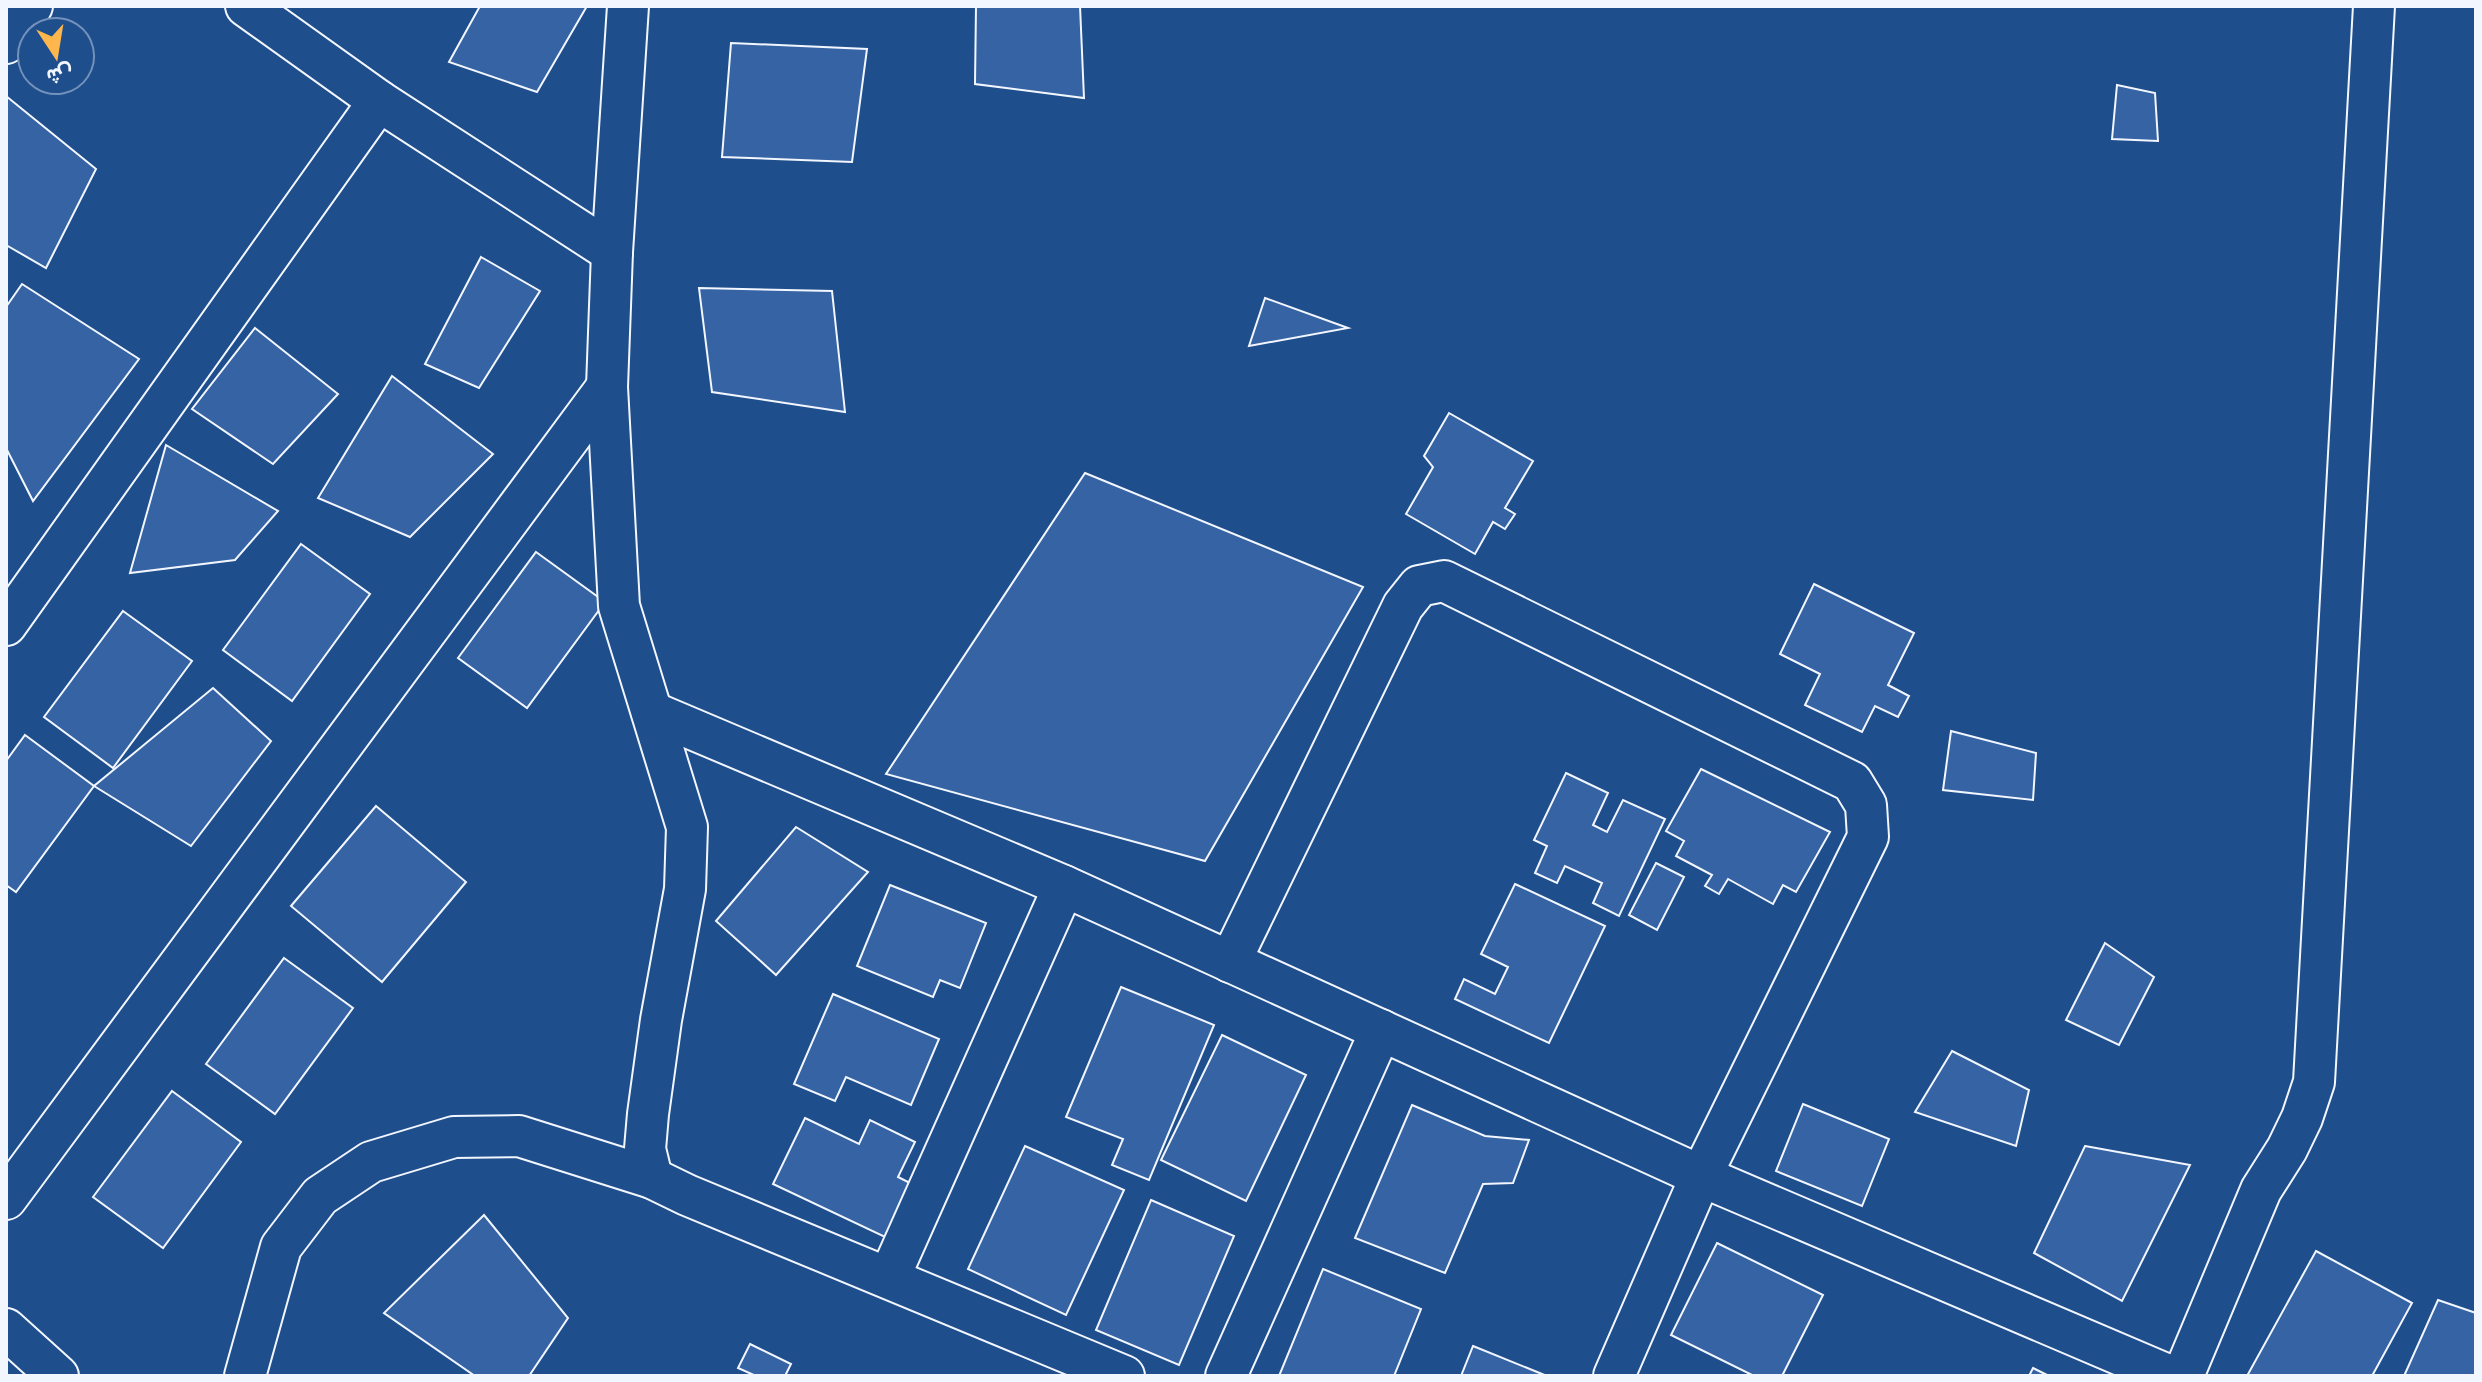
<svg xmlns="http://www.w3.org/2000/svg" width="2482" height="1382" font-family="Figtree,Vazirmatn,sans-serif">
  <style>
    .building { fill: #3563a3; stroke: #f2f6ff; stroke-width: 2 }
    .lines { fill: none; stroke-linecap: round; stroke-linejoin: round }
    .minor-casing { stroke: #f2f6ff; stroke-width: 44 }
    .minor { stroke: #1f4e8c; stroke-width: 40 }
  </style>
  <rect width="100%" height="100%" fill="#1f4e8c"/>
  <g class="building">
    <path d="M 480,6 L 587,6 L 537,92 L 449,62 Z"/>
    <path d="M 976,6 L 1080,6 L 1084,98 L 975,84 Z"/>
    <path d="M 731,43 L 867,49 L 852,162 L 722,157 Z"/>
    <path d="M 2117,85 L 2155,93 L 2158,141 L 2112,139 Z"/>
    <path d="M 6,96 L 96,169 L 46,268 L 6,245 Z"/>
    <path d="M 481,257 L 540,291 L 479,388 L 425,364 Z"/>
    <path d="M 22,284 L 139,359 L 33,501 L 6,448 L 6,307 Z"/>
    <path d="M 699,288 L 832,291 L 845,412 L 712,392 Z"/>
    <path d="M 1265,298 L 1348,328 L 1249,346 Z"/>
    <path d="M 255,328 L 338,394 L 273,464 L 192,409 Z"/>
    <path d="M 392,376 L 493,454 L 410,537 L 318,498 Z"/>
    <path d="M 1449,413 L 1533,461 L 1505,508 L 1515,514 L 1505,529 L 1493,522 L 1475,554 L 1406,514 L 1433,467 L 1424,456 Z"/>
    <path d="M 166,445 L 278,511 L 235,560 L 130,573 Z"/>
    <path d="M 1085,473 L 1363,587 L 1205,861 L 886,774 Z"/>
    <path d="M 301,544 L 370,594 L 292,701 L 223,650 Z"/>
    <path d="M 536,552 L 605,602 L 527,708 L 458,658 Z"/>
    <path d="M 1814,584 L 1914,633 L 1888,685 L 1909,696 L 1898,717 L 1875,706 L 1862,732 L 1805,705 L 1820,674 L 1780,654 Z"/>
    <path d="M 123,611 L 192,661 L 113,768 L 44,717 Z"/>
    <path d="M 213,688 L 271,741 L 191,846 L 94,786 Z"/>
    <path d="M 1951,731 L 2036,753 L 2033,800 L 1943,790 Z"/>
    <path d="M 25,735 L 94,786 L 16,892 L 6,885 L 6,761 Z"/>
    <path d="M 1701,769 L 1830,832 L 1796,892 L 1783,885 L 1773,904 L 1728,879 L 1719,894 L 1705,886 L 1712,875 L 1676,856 L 1684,841 L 1666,831 Z"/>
    <path d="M 1566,773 L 1608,793 L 1593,825 L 1607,832 L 1623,800 L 1665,819 L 1619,916 L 1593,903 L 1602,883 L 1565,866 L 1557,883 L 1535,873 L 1547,846 L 1534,840 Z"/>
    <path d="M 376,806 L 466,882 L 382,982 L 291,906 Z"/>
    <path d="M 796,827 L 868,872 L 776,975 L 716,921 Z"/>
    <path d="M 1656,863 L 1684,877 L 1657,930 L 1629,915 Z"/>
    <path d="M 1515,884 L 1605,926 L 1549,1043 L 1455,999 L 1464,979 L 1495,994 L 1508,967 L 1481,954 Z"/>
    <path d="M 890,885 L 986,923 L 960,988 L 940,980 L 933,997 L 857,966 Z"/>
    <path d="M 2105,943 L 2154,977 L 2119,1045 L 2066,1020 Z"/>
    <path d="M 284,958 L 353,1008 L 275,1114 L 206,1064 Z"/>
    <path d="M 1121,987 L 1214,1025 L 1149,1180 L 1112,1165 L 1123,1139 L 1066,1117 Z"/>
    <path d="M 833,994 L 939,1039 L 911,1105 L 846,1077 L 835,1101 L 794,1084 Z"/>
    <path d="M 1222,1035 L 1306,1075 L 1246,1201 L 1161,1160 Z"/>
    <path d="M 1952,1051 L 2029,1090 L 2016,1146 L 1915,1112 Z"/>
    <path d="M 172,1091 L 241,1142 L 163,1248 L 93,1197 Z"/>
    <path d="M 1803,1104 L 1889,1139 L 1862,1206 L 1776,1171 Z"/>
    <path d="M 1412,1105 L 1485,1136 L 1529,1140 L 1513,1183 L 1483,1184 L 1445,1273 L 1355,1238 Z"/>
    <path d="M 805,1118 L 859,1144 L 870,1120 L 915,1142 L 898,1177 L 910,1183 L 885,1237 L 773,1184 Z"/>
    <path d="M 1025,1146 L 1124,1190 L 1066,1315 L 968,1269 Z"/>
    <path d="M 2085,1146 L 2190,1165 L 2122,1301 L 2034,1253 Z"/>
    <path d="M 1151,1200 L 1234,1236 L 1179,1365 L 1096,1330 Z"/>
    <path d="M 484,1215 L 568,1318 L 529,1376 L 475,1376 L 384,1313 Z"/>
    <path d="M 1717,1243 L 1823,1295 L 1782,1376 L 1754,1376 L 1671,1335 Z"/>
    <path d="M 2316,1251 L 2412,1303 L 2372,1376 L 2247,1376 Z"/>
    <path d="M 1323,1269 L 1421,1309 L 1394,1376 L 1279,1376 Z"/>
    <path d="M 2438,1300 L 2476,1313 L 2476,1376 L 2404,1376 Z"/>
    <path d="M 750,1344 L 791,1364 L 785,1376 L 756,1376 L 738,1368 Z"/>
    <path d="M 1473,1346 L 1547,1376 L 1461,1376 Z"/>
    <path d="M 2033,1368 L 2049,1376 L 2029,1376 Z"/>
  </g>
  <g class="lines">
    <defs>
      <g id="minor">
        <path d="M 246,6 L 379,101 L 612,252"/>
        <path d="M 628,6 L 612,252 L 607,387 L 619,606 L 687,827 L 685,889 L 661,1020 L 648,1114 L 645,1149 L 652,1178"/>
        <path d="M 6,43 L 32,6"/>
        <path d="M 6,625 L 379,101"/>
        <path d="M 652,712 L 1064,886 L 1701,1176 L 2170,1376"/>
        <path d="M 1230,962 L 1403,606 L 1419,586 L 1444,581 L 1852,782 L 1866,805 L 1868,837 L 1701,1176 L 1614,1376"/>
        <path d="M 6,1199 L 607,387"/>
        <path d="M 889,1278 L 1064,886"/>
        <path d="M 6,1329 L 58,1376"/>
        <path d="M 245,1376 L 281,1247 L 320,1196 L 371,1162 L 454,1137 L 519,1136 L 652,1178 L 687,1195 L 1124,1376"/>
        <path d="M 1226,1376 L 1381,1030"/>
        <path d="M 2183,1376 L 2261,1190 L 2287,1149 L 2302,1118 L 2314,1082 L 2374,6"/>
      </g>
    </defs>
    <use href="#minor" class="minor-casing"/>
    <use href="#minor" class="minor"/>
  </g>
  <rect width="2482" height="1382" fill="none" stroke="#f2f6ff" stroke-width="16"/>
  <g transform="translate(56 56) rotate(168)"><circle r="38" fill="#1f4e8c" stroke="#7391ba" stroke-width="2"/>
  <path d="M0-6L14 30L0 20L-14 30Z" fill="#ffb74d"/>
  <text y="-12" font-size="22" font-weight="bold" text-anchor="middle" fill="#f2f6ff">ش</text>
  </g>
</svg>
